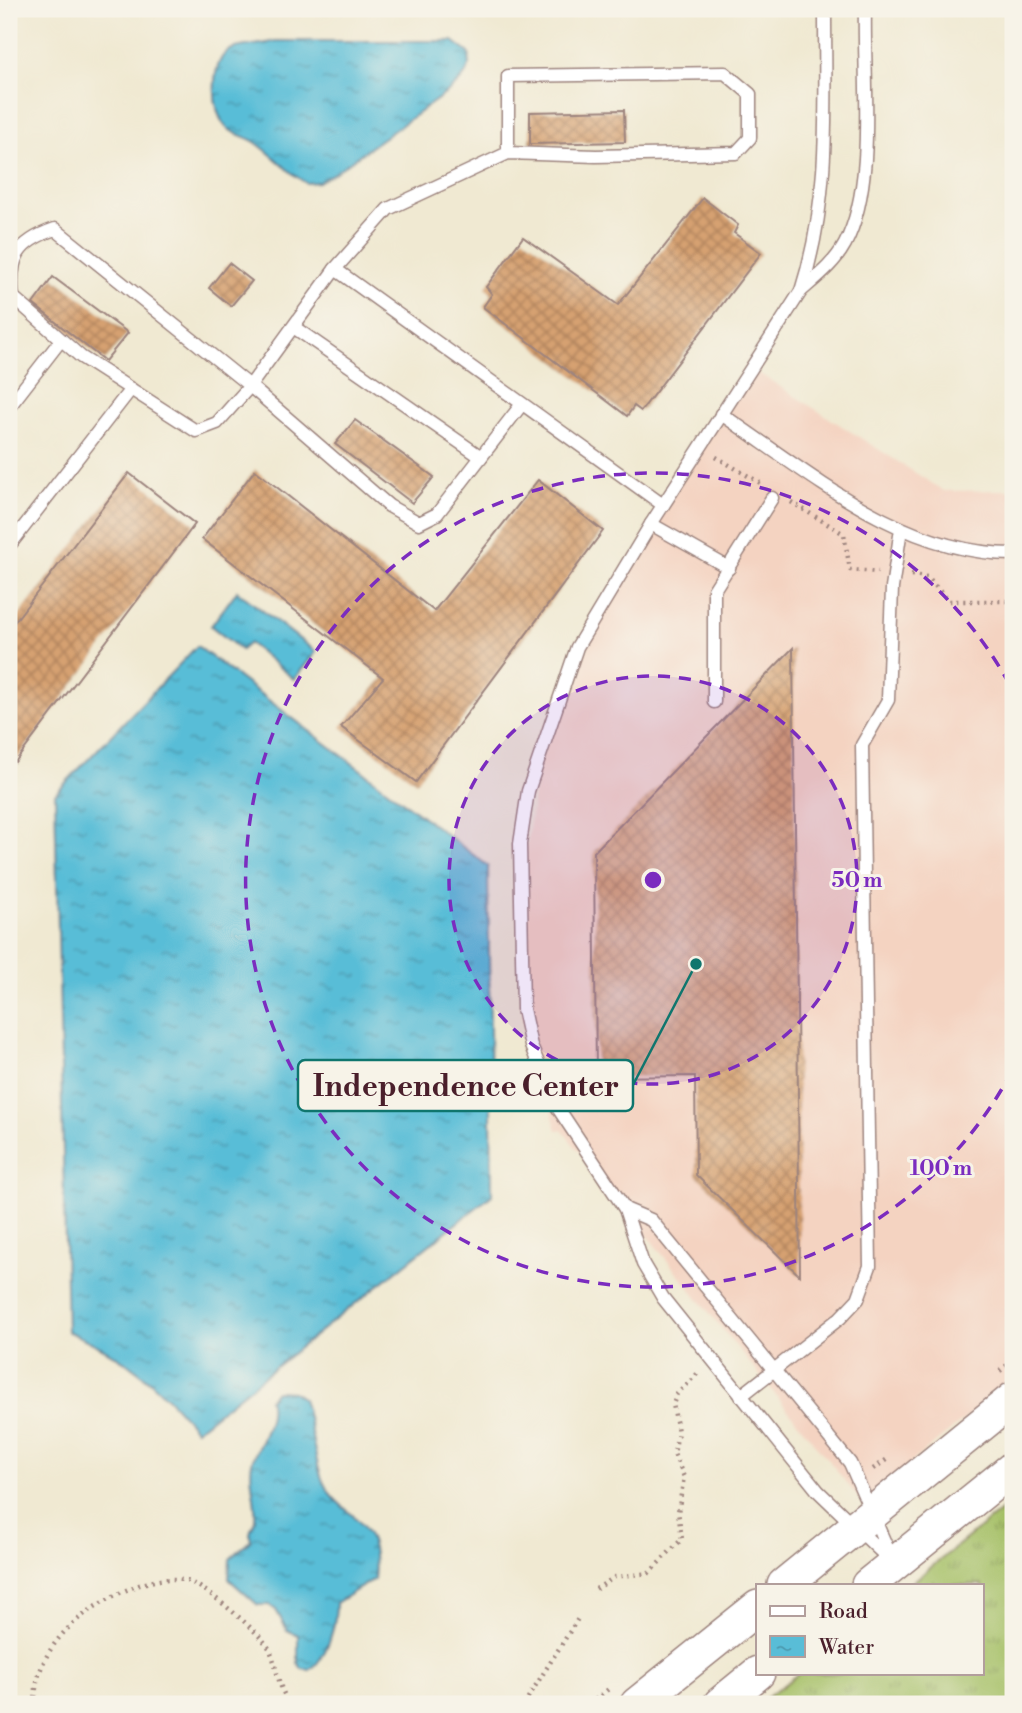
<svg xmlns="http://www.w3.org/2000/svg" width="1022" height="1713" font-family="'Libre Bodoni',serif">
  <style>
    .built { fill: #f4d3c1 }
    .grass { fill: url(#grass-tufts); stroke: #787048; stroke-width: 2 }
    .water { fill: url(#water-ripples); stroke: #526e81; stroke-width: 2 }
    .building { fill: url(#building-cross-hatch) }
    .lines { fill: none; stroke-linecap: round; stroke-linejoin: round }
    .service-casing { stroke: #9d847e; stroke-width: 15 }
    .secondary-casing { stroke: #9d847e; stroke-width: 36 }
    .path { stroke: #9d847e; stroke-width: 4.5; stroke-dasharray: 2 5; stroke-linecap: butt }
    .service { stroke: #fff; stroke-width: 12 }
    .secondary { stroke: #fff; stroke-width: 33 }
    .ring { fill: none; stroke: #7b2cbf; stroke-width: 3.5; stroke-dasharray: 12 9 }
    .centre { fill: #7b2cbf; stroke: #f7f3e8; stroke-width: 3.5 }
    .ring-label { font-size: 21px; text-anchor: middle; font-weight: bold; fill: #7b2cbf; stroke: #f7f3e8; stroke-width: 6; stroke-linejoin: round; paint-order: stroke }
    .leader { fill: none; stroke: #0f766e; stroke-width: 2.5 }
    .callout-dot { fill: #0f766e; stroke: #f7f3e8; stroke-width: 2.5 }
    .callout { fill: #f7f3e8; stroke: #0f766e; stroke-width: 2.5 }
    .callout-label { font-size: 30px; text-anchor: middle; font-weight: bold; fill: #4a1f2b }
  </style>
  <defs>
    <pattern id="grass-tufts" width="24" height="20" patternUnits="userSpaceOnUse" patternTransform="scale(1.75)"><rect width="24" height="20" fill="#a5c066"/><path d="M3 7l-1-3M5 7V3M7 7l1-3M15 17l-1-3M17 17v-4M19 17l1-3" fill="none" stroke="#889b54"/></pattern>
    <pattern id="water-ripples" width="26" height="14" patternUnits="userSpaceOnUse" patternTransform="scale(1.75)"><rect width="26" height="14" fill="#59bdd7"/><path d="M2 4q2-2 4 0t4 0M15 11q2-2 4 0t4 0" fill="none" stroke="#4c99af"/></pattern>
    <pattern id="building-cross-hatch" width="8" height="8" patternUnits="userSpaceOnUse" patternTransform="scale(1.75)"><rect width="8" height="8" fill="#d6a171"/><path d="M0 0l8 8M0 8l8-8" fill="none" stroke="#b0835d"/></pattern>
  </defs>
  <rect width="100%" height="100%" fill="#f7f3e8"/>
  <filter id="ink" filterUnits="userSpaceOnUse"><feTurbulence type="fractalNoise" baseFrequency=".0143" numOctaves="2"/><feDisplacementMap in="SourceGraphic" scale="14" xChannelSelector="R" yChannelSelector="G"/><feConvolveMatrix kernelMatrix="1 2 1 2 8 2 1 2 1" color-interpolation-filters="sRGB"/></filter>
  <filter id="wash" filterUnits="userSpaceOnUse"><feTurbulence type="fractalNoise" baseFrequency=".00686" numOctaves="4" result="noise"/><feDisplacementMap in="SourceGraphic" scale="28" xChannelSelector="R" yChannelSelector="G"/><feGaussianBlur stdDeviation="1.57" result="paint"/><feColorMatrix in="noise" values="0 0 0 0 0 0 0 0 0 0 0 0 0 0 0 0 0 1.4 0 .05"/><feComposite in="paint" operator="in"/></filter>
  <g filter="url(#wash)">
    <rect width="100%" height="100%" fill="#f0e9d2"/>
    <path class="built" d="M 749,367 L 944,491 L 1013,490 L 1013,1380 L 862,1502 L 562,1130 L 557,1130 L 523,1020 L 524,866 L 538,766 L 605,607 Z"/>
    <path class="grass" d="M 1013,1501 L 1013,1704 L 759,1704 L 799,1673 L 982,1673 L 982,1585 L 909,1585 Z"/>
    <g class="water">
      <path d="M 275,41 L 453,41 L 469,53 C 472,71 462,80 449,91 L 334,173 L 318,182 L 306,183 C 287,172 273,154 255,142 C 247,137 233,134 226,127 C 211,111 210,64 228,51 C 238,44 262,46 275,41 Z"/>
      <path d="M 237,591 L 316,652 L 294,679 L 249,643 L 241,650 L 211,626 Z"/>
      <path d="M 197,646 L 488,866 L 492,1195 L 196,1430 C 154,1380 127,1357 67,1331 L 55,794 Z"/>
      <path d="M 276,1391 L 293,1392 L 303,1399 C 311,1423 313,1449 320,1473 C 333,1519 381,1509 374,1579 L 336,1603 C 336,1624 328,1657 310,1670 L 302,1669 L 298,1663 L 298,1635 L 287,1630 L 276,1610 L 269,1605 L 258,1605 L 229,1579 L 230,1559 L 251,1540 C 248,1531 253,1528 255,1520 C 258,1500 245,1473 255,1454 C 261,1441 275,1417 269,1399 Z"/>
    </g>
    <g id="blocks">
      <g class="building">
        <path d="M 624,110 L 625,142 L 530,144 L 530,112 Z"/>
        <path d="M 703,198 L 738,225 L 734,233 L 761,253 L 641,411 L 634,406 L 627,416 L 483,307 L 492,294 L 486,287 L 523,237 L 618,305 Z"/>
        <path d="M 229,263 L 252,281 L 231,306 L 209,288 Z"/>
        <path d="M 53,277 L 128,333 L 105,361 L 33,304 Z"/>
        <path d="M 355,420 L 434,477 L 412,503 L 335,444 Z"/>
        <path d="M 255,470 L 434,611 L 538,480 L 603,531 L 416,782 L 341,727 L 383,678 L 202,539 Z"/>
        <path d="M 129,473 L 195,524 L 15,762 L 9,757 L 9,629 Z"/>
        <path d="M 793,648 L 800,1276 L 696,1175 L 695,1076 L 596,1077 L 594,852 Z"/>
      </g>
    </g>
  </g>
  <g filter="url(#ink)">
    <use href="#blocks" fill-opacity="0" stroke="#9d847e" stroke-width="2"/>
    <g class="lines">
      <defs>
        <g id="service">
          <path d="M 825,9 C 825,106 831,197 801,291 L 651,524 L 577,647 L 528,791 L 520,844 L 523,1009 L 531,1046 L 554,1102 L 625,1209 L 643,1264 L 663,1298 L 818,1491 L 894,1564"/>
          <path d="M 335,269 L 388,209 L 508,153 L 508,76 L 725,73 L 750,94 L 750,138 L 736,153 L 596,156 L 508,153"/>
          <path d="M 801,291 C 817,277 835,263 845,244 C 877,183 863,77 865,9"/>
          <path d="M 295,328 L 481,457"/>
          <path d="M 522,404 L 437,514 L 419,523 L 389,506 L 250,386 L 55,229 C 17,242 9,258 13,297 L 81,357 L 196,431 L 217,423 L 250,386 L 335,269 L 663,505"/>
          <path d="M 9,407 L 61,340"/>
          <path d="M 721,414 C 809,473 902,554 1013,554"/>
          <path d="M 651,524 L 729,568"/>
          <path d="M 9,546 L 131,389"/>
          <path d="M 714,702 L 714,590 L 772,498"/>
          <path d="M 625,1209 L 651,1220 L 850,1463 L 892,1559"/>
          <path d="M 741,1396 L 840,1318 L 858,1299 L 870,1266 L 862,745 L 888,700 L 892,588 L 901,529"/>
        </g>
        <g id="secondary">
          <path d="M 784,1585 L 1013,1399"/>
          <path d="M 868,1585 L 1013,1468"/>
          <path d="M 637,1704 L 758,1607"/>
          <path d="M 720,1704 L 758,1673"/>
        </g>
      </defs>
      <use href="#service" class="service-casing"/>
      <use href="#secondary" class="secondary-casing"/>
      <g class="path">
        <path d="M 716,457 L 762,484"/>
        <path d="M 791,502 L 844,534 L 850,570 L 878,572"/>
        <path d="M 911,575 L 927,577 L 949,601 L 1013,601"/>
        <path d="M 1000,1371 L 1013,1360"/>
        <path d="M 873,1469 L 889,1458"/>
        <path d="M 596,1589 L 615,1577 L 649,1573 L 682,1539 L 678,1512 L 684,1477 L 674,1454 L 678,1432 L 673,1404 L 677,1394 L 700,1371"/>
        <path d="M 35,1704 C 34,1646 83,1608 131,1588 C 149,1581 175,1574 194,1584 C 210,1591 263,1635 270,1650 C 278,1669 277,1686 290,1704"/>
        <path d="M 524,1704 L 579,1617"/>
        <path d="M 590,1704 L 611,1687"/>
      </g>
      <use href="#service" class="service"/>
      <use href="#secondary" class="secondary"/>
    </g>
  </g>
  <circle cx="653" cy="880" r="204" fill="#7b2cbf" fill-opacity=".12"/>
  <g class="ring">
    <circle cx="653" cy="880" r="204"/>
    <path d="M1012 1071A407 407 0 1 1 1012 689"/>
  </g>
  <circle cx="653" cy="880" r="10" class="centre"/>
  <g class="ring-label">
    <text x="857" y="887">50 m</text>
    <text x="941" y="1175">100 m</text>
  </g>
  <path class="leader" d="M696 964L633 1085"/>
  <circle class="callout-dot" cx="696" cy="964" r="7"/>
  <rect class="callout" x="298" y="1060" width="335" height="51" rx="7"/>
  <g class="callout-label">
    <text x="466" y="1096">Independence Center</text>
  </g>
  <rect width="1022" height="1713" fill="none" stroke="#f7f3e8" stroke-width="35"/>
  <rect x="756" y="1584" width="228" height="91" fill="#f7f3e8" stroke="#b29e9c" stroke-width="2"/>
  <rect x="770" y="1606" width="35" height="10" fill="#ffffff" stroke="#b29e9c" stroke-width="2"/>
  <text x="819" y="1618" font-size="21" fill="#4a1f2b">Road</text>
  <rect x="770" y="1636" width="35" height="21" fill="url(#water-ripples)" stroke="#b29e9c" stroke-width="2"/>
  <text x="819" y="1654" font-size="21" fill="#4a1f2b">Water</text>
</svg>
